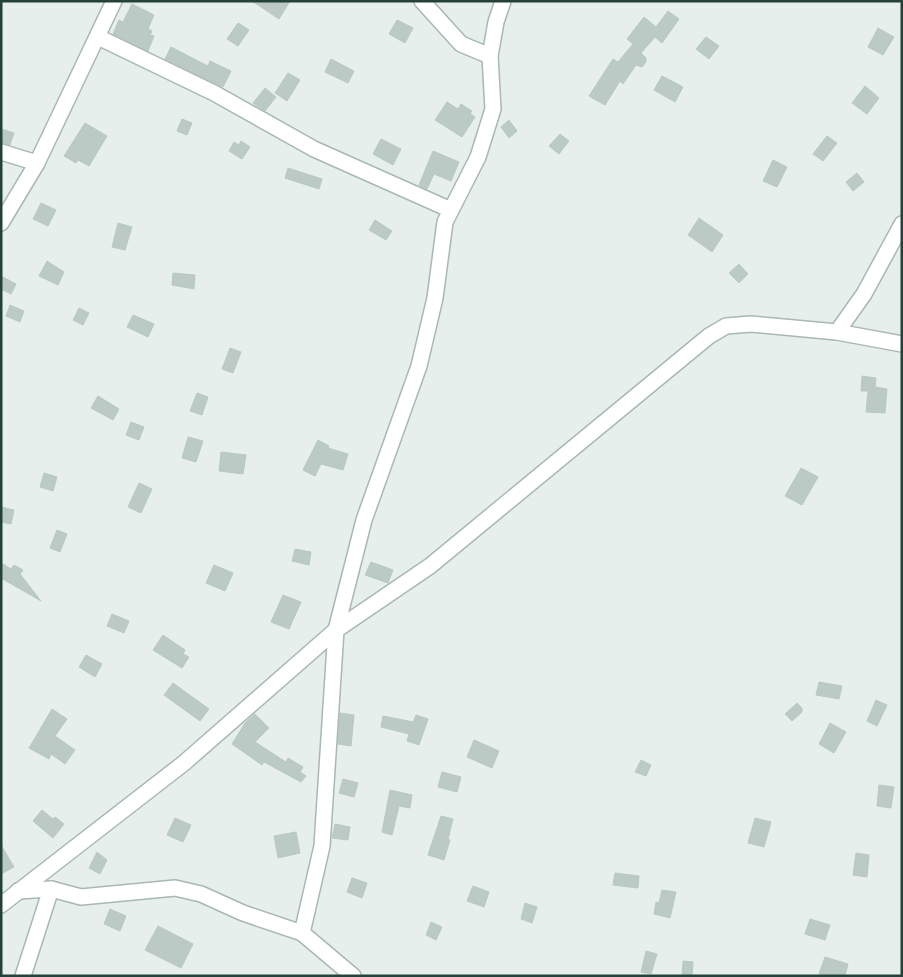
<svg xmlns="http://www.w3.org/2000/svg" width="903" height="977" font-family="Rubik,sans-serif">
  <style>
    .building { fill: #bbcac4; stroke: #b8c9c2 }
    .lines { fill: none; stroke-linecap: round; stroke-linejoin: round }
    .minor-casing { stroke: #a8b8b2; stroke-width: 18 }
    .minor { stroke: #fff; stroke-width: 15 }
  </style>
  <rect width="100%" height="100%" fill="#e6efeb"/>
  <g class="building">
    <path d="M 252,1 L 290,1 L 279,19 Z"/>
    <path d="M 132,4 L 154,15 L 148,29 L 152,31 L 150,35 L 154,36 L 148,51 L 113,34 L 119,20 L 123,22 Z"/>
    <path d="M 668,11 L 679,19 L 662,43 L 655,37 L 641,53 L 646,58 L 646,62 L 642,67 L 636,65 L 623,84 L 620,81 L 605,105 L 589,96 L 613,59 L 618,62 L 633,44 L 627,39 L 644,17 L 656,27 Z"/>
    <path d="M 397,20 L 413,28 L 405,43 L 389,34 Z"/>
    <path d="M 238,23 L 249,30 L 238,46 L 227,39 Z"/>
    <path d="M 878,28 L 894,37 L 883,55 L 868,47 Z"/>
    <path d="M 706,37 L 719,46 L 709,59 L 696,49 Z"/>
    <path d="M 171,47 L 208,66 L 210,61 L 231,71 L 223,87 L 165,59 Z"/>
    <path d="M 331,59 L 354,71 L 348,83 L 325,72 Z"/>
    <path d="M 288,73 L 300,80 L 287,101 L 275,93 Z"/>
    <path d="M 662,76 L 683,87 L 675,102 L 654,90 Z"/>
    <path d="M 865,86 L 879,98 L 867,114 L 852,103 Z"/>
    <path d="M 265,88 L 276,97 L 265,111 L 253,103 Z"/>
    <path d="M 447,102 L 458,109 L 461,104 L 472,111 L 470,114 L 475,117 L 462,137 L 435,120 Z"/>
    <path d="M 182,119 L 192,123 L 187,135 L 177,131 Z"/>
    <path d="M 509,120 L 517,131 L 509,138 L 501,127 Z"/>
    <path d="M 85,123 L 107,136 L 89,166 L 78,160 L 76,163 L 64,156 Z"/>
    <path d="M 1,129 L 14,133 L 10,145 L 1,143 Z"/>
    <path d="M 560,134 L 569,141 L 559,154 L 549,146 Z"/>
    <path d="M 827,136 L 837,143 L 823,161 L 813,154 Z"/>
    <path d="M 381,139 L 401,149 L 393,165 L 373,154 Z"/>
    <path d="M 241,141 L 250,147 L 242,159 L 229,151 L 234,142 L 239,145 Z"/>
    <path d="M 433,151 L 459,162 L 451,181 L 434,174 L 427,189 L 419,185 Z"/>
    <path d="M 773,160 L 787,167 L 777,187 L 763,181 Z"/>
    <path d="M 288,168 L 322,179 L 319,189 L 285,178 Z"/>
    <path d="M 857,173 L 864,182 L 853,191 L 846,182 Z"/>
    <path d="M 41,203 L 56,210 L 48,226 L 33,219 Z"/>
    <path d="M 699,218 L 723,235 L 712,252 L 688,235 Z"/>
    <path d="M 375,220 L 392,231 L 386,240 L 369,230 Z"/>
    <path d="M 118,223 L 132,227 L 125,250 L 112,247 Z"/>
    <path d="M 47,261 L 64,272 L 58,285 L 39,276 Z"/>
    <path d="M 739,264 L 748,274 L 739,283 L 729,273 Z"/>
    <path d="M 173,273 L 195,275 L 194,289 L 172,285 Z"/>
    <path d="M 1,276 L 16,284 L 11,294 L 1,289 Z"/>
    <path d="M 10,305 L 24,311 L 20,322 L 6,316 Z"/>
    <path d="M 79,308 L 89,313 L 83,325 L 73,320 Z"/>
    <path d="M 133,315 L 154,324 L 148,337 L 127,327 Z"/>
    <path d="M 230,348 L 241,352 L 233,373 L 222,369 Z"/>
    <path d="M 862,376 L 876,378 L 875,387 L 887,389 L 885,413 L 866,412 L 868,391 L 861,391 Z"/>
    <path d="M 197,393 L 208,397 L 202,415 L 190,411 Z"/>
    <path d="M 98,396 L 119,409 L 113,420 L 91,408 Z"/>
    <path d="M 131,422 L 144,427 L 139,440 L 126,435 Z"/>
    <path d="M 188,437 L 203,441 L 196,462 L 182,458 Z"/>
    <path d="M 318,440 L 329,446 L 328,448 L 348,454 L 343,470 L 321,464 L 315,476 L 303,470 Z"/>
    <path d="M 221,452 L 246,455 L 243,474 L 219,471 Z"/>
    <path d="M 801,468 L 818,477 L 802,505 L 785,496 Z"/>
    <path d="M 44,473 L 57,477 L 53,491 L 40,487 Z"/>
    <path d="M 139,483 L 152,489 L 141,513 L 128,507 Z"/>
    <path d="M 1,507 L 14,510 L 11,524 L 1,522 Z"/>
    <path d="M 57,530 L 67,534 L 60,552 L 50,548 Z"/>
    <path d="M 295,549 L 311,552 L 309,565 L 292,561 Z"/>
    <path d="M 371,562 L 393,570 L 388,583 L 365,575 Z"/>
    <path d="M 1,563 L 11,569 L 14,565 L 23,570 L 20,574 L 41,601 L 1,578 Z"/>
    <path d="M 214,565 L 233,573 L 225,591 L 206,583 Z"/>
    <path d="M 283,595 L 301,602 L 289,629 L 271,622 Z"/>
    <path d="M 112,614 L 129,621 L 124,633 L 107,626 Z"/>
    <path d="M 163,635 L 185,650 L 183,654 L 189,657 L 182,668 L 153,650 Z"/>
    <path d="M 86,655 L 102,664 L 95,677 L 79,667 Z"/>
    <path d="M 819,682 L 842,686 L 839,699 L 816,695 Z"/>
    <path d="M 173,683 L 209,709 L 200,721 L 164,695 Z"/>
    <path d="M 876,700 L 887,705 L 877,726 L 867,721 Z"/>
    <path d="M 797,703 L 802,708 L 802,712 L 792,721 L 785,714 Z"/>
    <path d="M 52,709 L 67,719 L 55,736 L 75,750 L 65,764 L 51,754 L 49,759 L 29,748 Z"/>
    <path d="M 340,713 L 354,715 L 351,746 L 338,744 Z"/>
    <path d="M 255,714 L 269,728 L 255,742 L 286,762 L 288,758 L 303,767 L 300,772 L 306,776 L 301,782 L 264,762 L 262,765 L 232,744 L 245,723 Z"/>
    <path d="M 416,715 L 428,719 L 419,745 L 407,741 L 409,734 L 381,727 L 383,716 L 413,722 Z"/>
    <path d="M 830,723 L 846,732 L 834,753 L 819,744 Z"/>
    <path d="M 474,740 L 499,751 L 492,768 L 467,757 Z"/>
    <path d="M 641,760 L 651,765 L 646,776 L 635,772 Z"/>
    <path d="M 442,772 L 461,777 L 457,792 L 438,787 Z"/>
    <path d="M 343,779 L 358,783 L 354,797 L 339,793 Z"/>
    <path d="M 879,785 L 894,787 L 891,808 L 877,806 Z"/>
    <path d="M 390,790 L 412,795 L 410,808 L 399,806 L 392,835 L 382,832 Z"/>
    <path d="M 42,810 L 53,819 L 55,817 L 64,824 L 53,838 L 33,821 Z"/>
    <path d="M 441,816 L 453,819 L 448,839 L 450,840 L 444,860 L 428,855 Z"/>
    <path d="M 175,818 L 191,825 L 183,842 L 167,835 Z"/>
    <path d="M 755,818 L 771,822 L 764,847 L 748,843 Z"/>
    <path d="M 335,824 L 350,827 L 348,840 L 332,838 Z"/>
    <path d="M 296,832 L 300,853 L 278,858 L 274,836 Z"/>
    <path d="M 1,845 L 14,867 L 1,874 Z"/>
    <path d="M 97,852 L 107,860 L 100,874 L 89,868 Z"/>
    <path d="M 856,853 L 869,855 L 867,877 L 853,875 Z"/>
    <path d="M 615,873 L 639,876 L 638,888 L 613,885 Z"/>
    <path d="M 352,878 L 367,883 L 362,898 L 347,892 Z"/>
    <path d="M 473,886 L 489,892 L 484,907 L 467,901 Z"/>
    <path d="M 662,890 L 676,892 L 670,918 L 654,914 L 656,902 L 659,903 Z"/>
    <path d="M 525,903 L 537,907 L 532,923 L 521,919 Z"/>
    <path d="M 110,909 L 126,916 L 120,931 L 104,924 Z"/>
    <path d="M 810,919 L 830,925 L 825,940 L 805,934 Z"/>
    <path d="M 431,922 L 442,927 L 436,940 L 426,935 Z"/>
    <path d="M 158,926 L 193,944 L 181,968 L 145,950 Z"/>
    <path d="M 646,951 L 657,954 L 651,974 L 641,972 Z"/>
    <path d="M 825,957 L 848,964 L 845,976 L 819,974 Z"/>
    <path d="M 683,961 L 693,962 L 692,976 L 682,976 Z"/>
  </g>
  <g class="lines">
    <defs>
      <g id="minor">
        <path d="M 422,1 L 461,44 L 490,56"/>
        <path d="M 98,37 L 214,93 L 314,149 L 451,210"/>
        <path d="M 1,152 L 37,163"/>
        <path d="M 1,223 L 37,163 L 114,1"/>
        <path d="M 837,332 L 864,294 L 902,224"/>
        <path d="M 18,891 L 51,889 L 81,897 L 175,888 L 201,894 L 243,913 L 302,933 L 353,976"/>
        <path d="M 1,905 L 184,763 L 336,630 L 430,566 L 709,336 L 726,326 L 751,324 L 837,332 L 902,344"/>
        <path d="M 302,933 L 322,846 L 336,630 L 364,520 L 419,366 L 435,298 L 445,222 L 478,157 L 493,109 L 490,56 L 496,22 L 503,1"/>
        <path d="M 23,976 L 51,889"/>
      </g>
    </defs>
    <use href="#minor" class="minor-casing"/>
    <use href="#minor" class="minor"/>
  </g>
  <rect width="903" height="977" fill="none" stroke="#24423a" stroke-width="5"/>
</svg>
